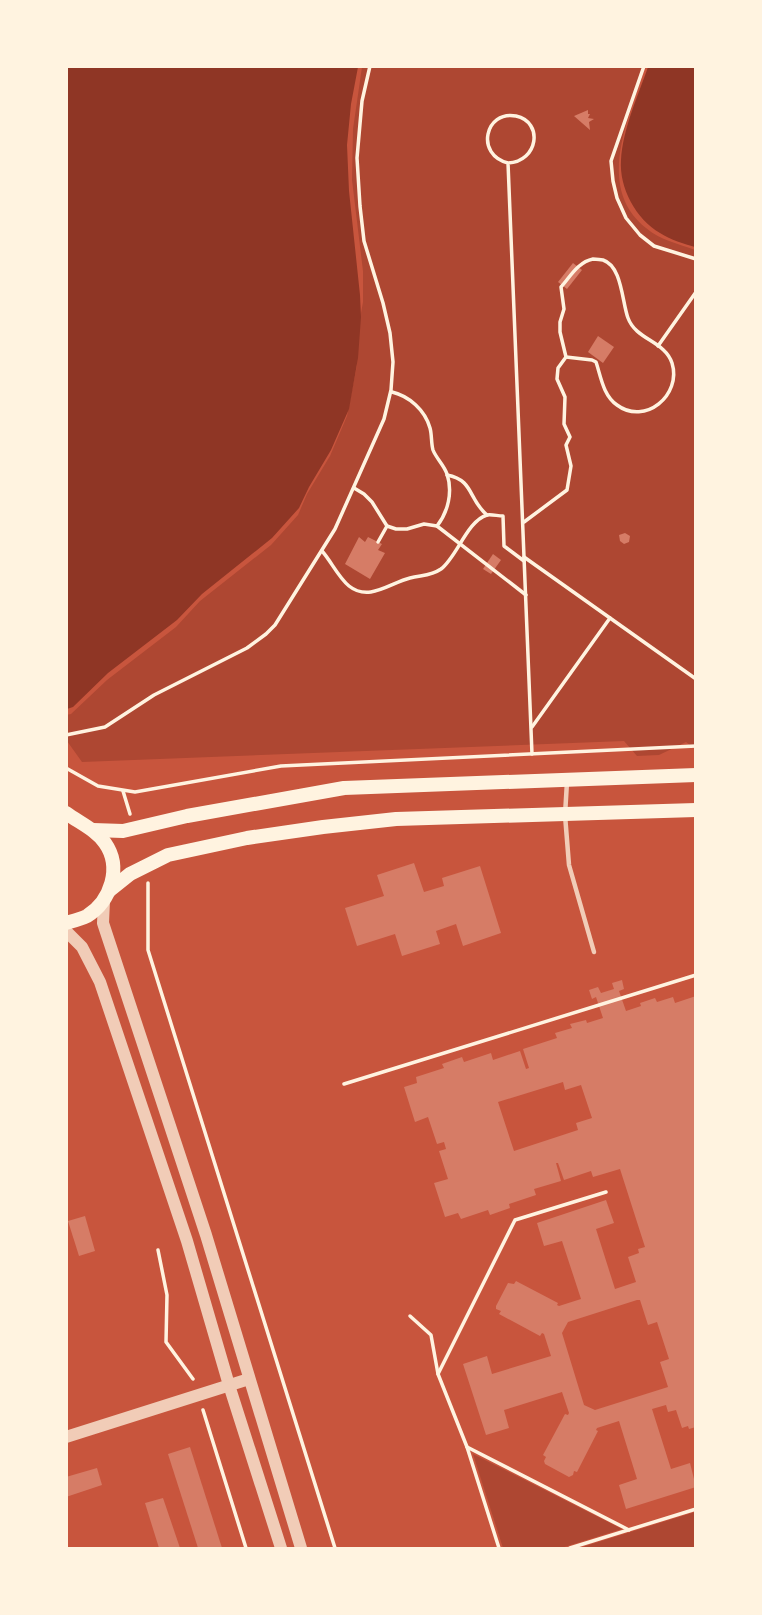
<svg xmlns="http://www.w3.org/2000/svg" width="762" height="1615" font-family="Ubuntu,sans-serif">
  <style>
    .green { fill: #ae4732 }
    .water { fill: #8f3625 }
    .building { fill: #d67c66; fill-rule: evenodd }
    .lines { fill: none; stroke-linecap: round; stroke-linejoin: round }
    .path { stroke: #fff3e0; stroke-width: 3.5 }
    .service { stroke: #f1ccb7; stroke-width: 4.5 }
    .tertiary { stroke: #f1ccb7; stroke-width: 12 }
    .secondary { stroke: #fff3e0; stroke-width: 14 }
  </style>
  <rect width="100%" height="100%" fill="#c8553d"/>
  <g class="green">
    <path d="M 362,67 L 645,67 C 630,117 594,187 646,228 C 660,240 679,244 695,250 L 695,749 L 686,742 L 659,755 L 637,756 L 624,741 L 82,762 L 67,741 L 66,715 L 71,714 L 107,680 L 176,627 L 200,601 L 271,545 L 298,515 L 307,494 L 330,456 L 347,416 L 357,365 L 359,324 L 363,302 L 363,271 L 352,180 L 353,129 Z"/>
    <path d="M 473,1454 L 622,1529 L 561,1548 L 503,1548 Z"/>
    <path d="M 695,1512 L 695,1548 L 579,1548 Z"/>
  </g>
  <g class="water">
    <path d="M 66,67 L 358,67 L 351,104 L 347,145 L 349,191 L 360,295 L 361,317 L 358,358 L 349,409 L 331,450 L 309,487 L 299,508 L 272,538 L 202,594 L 177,620 L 108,673 L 73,707 L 67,709 Z"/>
    <path d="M 648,67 L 695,67 L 695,247 C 684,244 671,240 660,233 C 636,219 619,188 621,160 C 623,128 638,96 648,67 Z"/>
  </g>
  <g class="building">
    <path d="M 588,110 L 588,114 L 590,114 L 588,118 L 594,119 L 589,122 L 590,130 L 574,116 Z"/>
    <path d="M 573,263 L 582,270 L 567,289 L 558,282 Z"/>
    <path d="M 598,336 L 614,347 L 603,363 L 588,352 Z"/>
    <path d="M 625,533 L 630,536 L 629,542 L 624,544 L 620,541 L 619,535 Z"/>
    <path d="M 359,537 L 365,542 L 368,537 L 382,544 L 378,550 L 385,553 L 370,579 L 345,564 Z"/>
    <path d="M 493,554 L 501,560 L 491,574 L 483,569 Z"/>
    <path d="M 414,863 L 424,892 L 444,886 L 442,878 L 480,866 L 501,933 L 463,946 L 456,924 L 436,931 L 440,944 L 402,956 L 395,934 L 357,946 L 345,908 L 384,896 L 377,875 Z"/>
    <path d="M 622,980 L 624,989 L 619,991 L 626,1011 L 641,1006 L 640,1003 L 655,998 L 657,1002 L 673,997 L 675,1003 L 696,996 L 696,1427 L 689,1429 L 688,1426 L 682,1428 L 676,1410 L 668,1412 L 666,1405 L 652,1409 L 671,1469 L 690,1463 L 696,1487 L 626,1509 L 619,1485 L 637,1479 L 619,1421 L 597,1428 L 596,1430 L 598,1431 L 577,1472 L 574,1471 L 573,1475 L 569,1477 L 545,1464 L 544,1461 L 546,1457 L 543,1455 L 565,1414 L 568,1415 L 569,1413 L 562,1392 L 504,1410 L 509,1428 L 486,1435 L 463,1364 L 487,1356 L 492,1374 L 551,1356 L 544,1334 L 542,1333 L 540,1336 L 499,1314 L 501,1311 L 496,1309 L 496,1306 L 508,1283 L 514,1284 L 516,1281 L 558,1303 L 557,1305 L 559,1306 L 581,1299 L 562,1241 L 544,1246 L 537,1223 L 606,1200 L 614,1223 L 596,1229 L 615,1289 L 636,1282 L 628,1257 L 639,1253 L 638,1249 L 645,1247 L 620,1169 L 593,1177 L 591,1171 L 564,1180 L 558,1163 L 556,1163 L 561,1181 L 534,1189 L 536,1195 L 509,1204 L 510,1208 L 490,1215 L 488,1210 L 461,1219 L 458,1213 L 445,1217 L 434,1183 L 448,1179 L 439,1151 L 446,1149 L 444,1142 L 437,1144 L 428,1117 L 415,1122 L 404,1087 L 417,1083 L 416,1077 L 444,1068 L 442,1064 L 462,1057 L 464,1062 L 491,1053 L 493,1060 L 520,1051 L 526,1069 L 529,1068 L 523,1049 L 557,1038 L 555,1033 L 572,1028 L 570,1024 L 586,1020 L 587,1023 L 603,1018 L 596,997 L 592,999 L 589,990 L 598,987 L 601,993 L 614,989 L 612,983 ZM 563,1082 L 565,1090 L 581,1085 L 592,1118 L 576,1123 L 578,1130 L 514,1151 L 498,1102 ZM 637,1300 L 640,1300 L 648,1325 L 657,1322 L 669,1359 L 660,1362 L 668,1387 L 595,1410 L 584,1405 L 562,1333 L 568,1322 Z"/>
    <path d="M 85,1216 L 95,1251 L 79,1256 L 68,1221 Z"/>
    <path d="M 190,1447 L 222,1548 L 198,1548 L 168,1454 Z"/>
    <path d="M 97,1468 L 102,1485 L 66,1497 L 66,1477 Z"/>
    <path d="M 163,1498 L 180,1548 L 159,1548 L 145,1503 Z"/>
  </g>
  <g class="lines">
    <g class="path">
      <path d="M 644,66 L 611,161 L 613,181 L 617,198 L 626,218 L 640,235 L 654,246 L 696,259"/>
      <path d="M 508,163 C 538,162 544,122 516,116 C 485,110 475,155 508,163 L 532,754"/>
      <path d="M 593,259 C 594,259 603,260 603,260 C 622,266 622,302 628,318 C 636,340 665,341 672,363 C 682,395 645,426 617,405 C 603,395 601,377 596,362 L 592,360 L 566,357 L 560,332 L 560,322 L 564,309 L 561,287 C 570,277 578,262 593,259 Z"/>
      <path d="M 658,346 L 696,292"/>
      <path d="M 447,475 C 474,480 468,499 487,515"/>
      <path d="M 354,488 L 364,494 L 372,502 L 387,526 L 396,529 L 407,529 L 424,524 L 437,526 C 448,512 453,492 447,474 C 444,465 436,458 433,450 C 431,443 432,435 430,428 C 425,410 409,396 392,392"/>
      <path d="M 524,522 L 567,490 L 571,466 L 566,445 L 570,437 L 564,424 L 565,397 L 557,379 L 558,368 L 566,357"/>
      <path d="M 437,526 L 526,595"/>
      <path d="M 378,542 L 387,526"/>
      <path d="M 322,551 C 331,561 338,577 349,586 C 369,602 390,583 410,578 C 421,575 431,576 441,569 C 457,557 467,521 487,515 C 491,514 498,516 503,516 L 504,546 L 524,561"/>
      <path d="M 524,557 L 696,679"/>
      <path d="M 532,727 L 610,618"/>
      <path d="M 66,735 L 105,727 L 154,695 L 247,648 L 266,634 L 275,625 L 335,529 L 384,419 L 391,390 L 393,362 L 390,333 L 383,303 L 364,241 L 360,206 L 357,158 L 362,101 L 370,66"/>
      <path d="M 66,768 L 98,786 L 135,792 L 281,766 L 696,746"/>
      <path d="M 123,791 L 130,814"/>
      <path d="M 148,883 L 148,950 L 335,1548"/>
      <path d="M 344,1084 L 696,975"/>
      <path d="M 158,1250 L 167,1295 L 166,1342 L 193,1379"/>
      <path d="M 410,1316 L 431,1335 L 438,1374"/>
      <path d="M 203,1410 L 246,1548"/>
      <path d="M 467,1447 L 629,1530"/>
      <path d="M 499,1548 L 467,1447 L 438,1374 L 515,1220 L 606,1192"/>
      <path d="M 570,1548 L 696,1509"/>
    </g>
    <path class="service" d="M 567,782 L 565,815 L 569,865 L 594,952"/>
    <g class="tertiary">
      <path d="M 104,901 L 103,923 L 206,1235 L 301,1548"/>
      <path d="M 66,931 L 82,947 L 100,982 L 187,1241 L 229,1385 L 281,1548"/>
      <path d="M 66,1437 L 249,1379"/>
    </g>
    <g class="secondary">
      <path d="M 66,813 C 80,823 96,830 105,843 C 122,867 111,901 87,916 C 81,919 73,921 66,923"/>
      <path d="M 93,830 L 123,831 L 187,816 L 344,788 L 696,775"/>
      <path d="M 110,890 L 130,874 L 168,855 L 247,838 L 323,827 L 396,819 L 696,810"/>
    </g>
  </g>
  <rect width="762" height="1615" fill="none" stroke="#fff3e0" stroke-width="136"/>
</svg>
